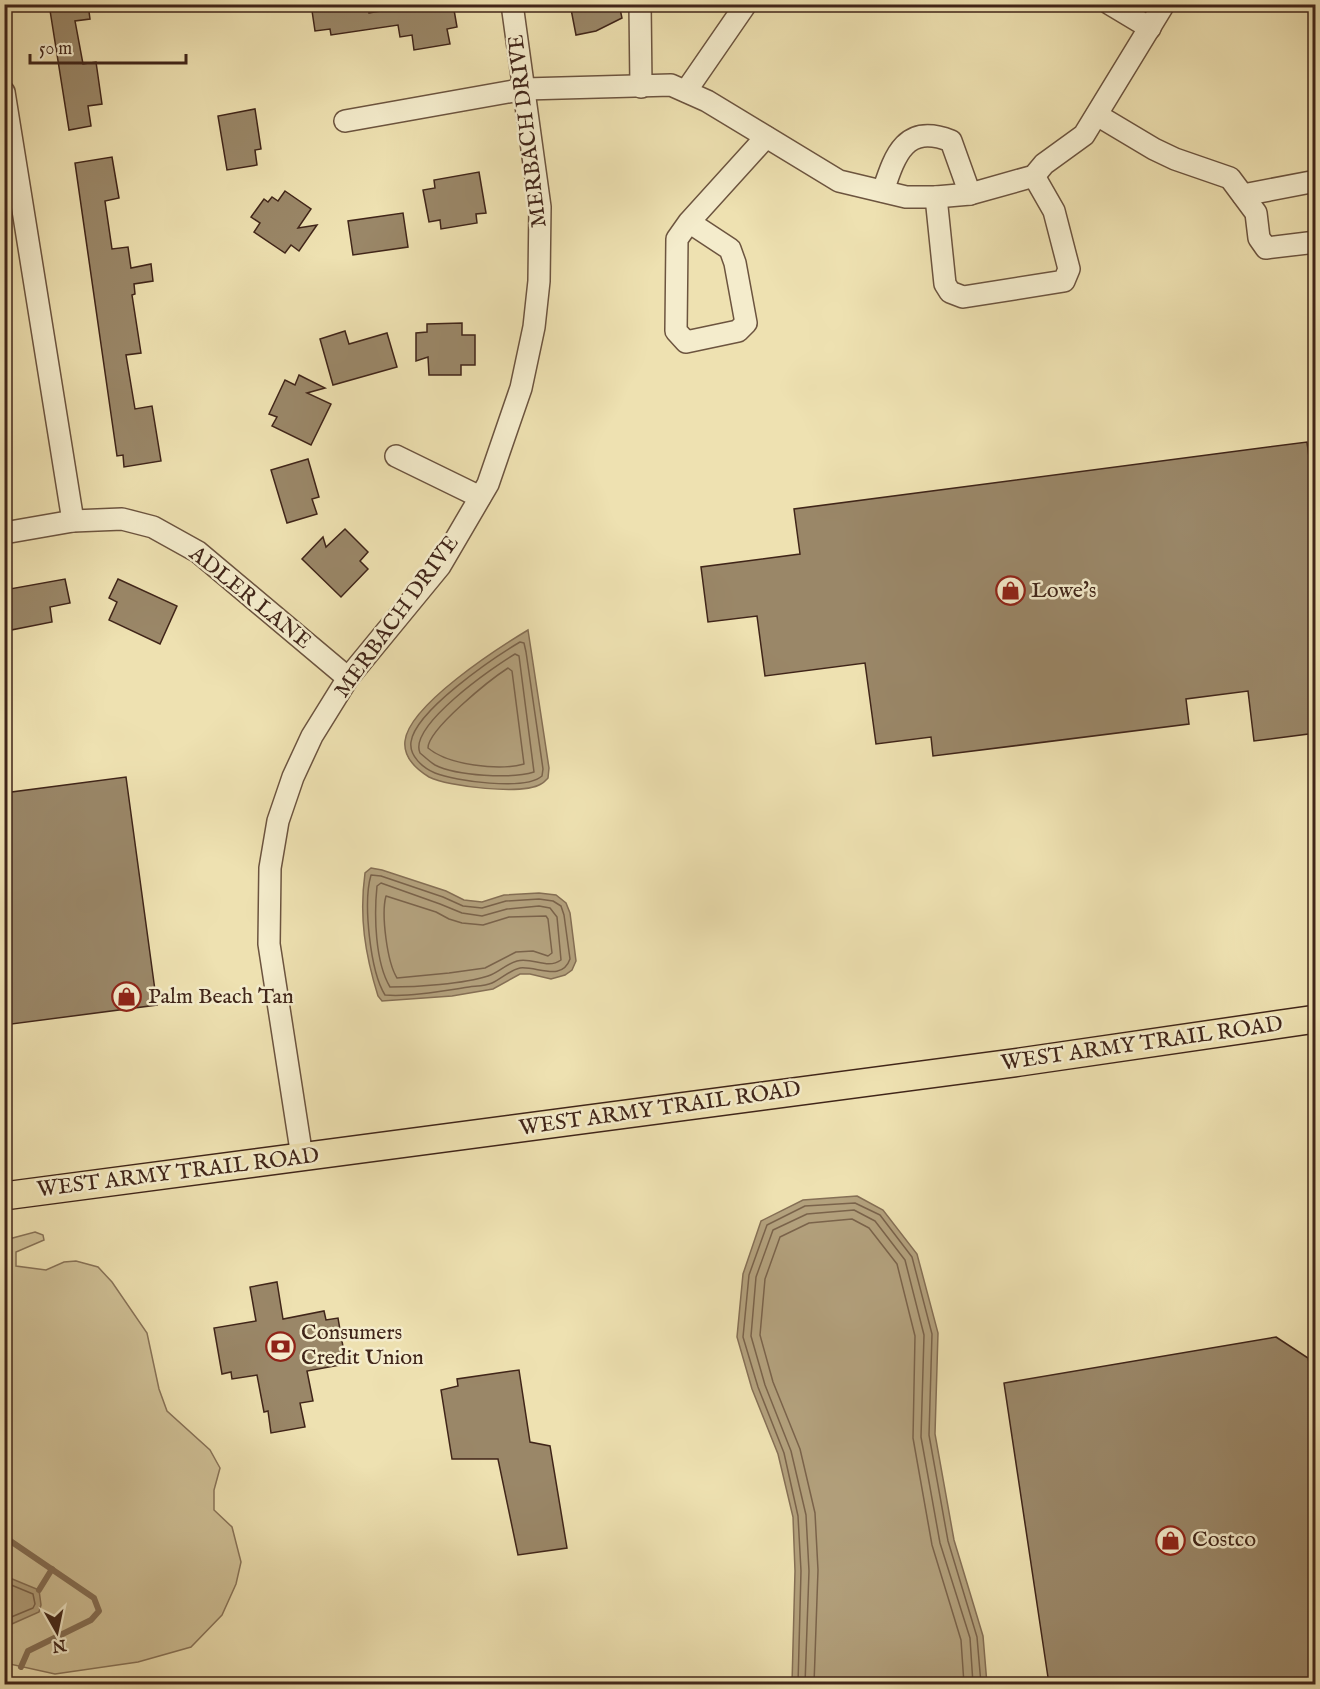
<svg xmlns="http://www.w3.org/2000/svg" width="1320" height="1689" font-family="'IM FELL English',serif">
  <style>
    .green { fill: #d0c197; stroke: #887358; stroke-width: 1.5 }
    .water { fill: #b3a17d; stroke: #856f55; stroke-width: 1.5 }
    .lines { fill: none; stroke-linecap: round; stroke-linejoin: round }
    .shore { stroke: #7a634b; stroke-width: 1.5 }
    .stream { stroke: #856f55; stroke-width: 6 }
    .building { fill: #9a8768; stroke: #402519; stroke-width: 1.5 }
    .minor-casing { stroke: #6c543f; stroke-width: 24 }
    .major-casing { stroke: #402519; stroke-width: 30 }
    .minor { stroke: #f4eccc; stroke-width: 21 }
    .major { stroke: #eee1b1; stroke-width: 27 }
    .rail { stroke: #402519; stroke-width: 4.5; stroke-dasharray: 10 10; stroke-linecap: butt }
    .labels { text-anchor: middle; dominant-baseline: central; stroke-width: 5; stroke-linejoin: round; paint-order: stroke }
    .street-label { font-size: 22px; fill: #402519; stroke: #f4eccc }
    .poi-label { font-size: 22px; fill: #402519; stroke: #f4eccc; text-anchor: start }
  </style>
  <rect width="100%" height="100%" fill="#eee1b1"/>
  <filter id="stains"><feTurbulence type="fractalNoise" baseFrequency=".00333" numOctaves="4"/><feColorMatrix values="0 0 0 0 .2 0 0 0 0 .09 0 0 0 0 .02 0 0 0 .5 -.17"/></filter>
  <radialGradient id="worn" r=".72"><stop offset=".6" stop-color="#630" stop-opacity="0"/><stop offset="1" stop-color="#630" stop-opacity=".3"/></radialGradient>
  <path class="green" d="M 35,1232 L 43,1235 L 44,1240 L 16,1252 L 16,1266 L 46,1270 L 64,1262 L 76,1261 L 98,1267 L 112,1282 L 147,1333 L 159,1389 L 167,1411 L 210,1450 L 220,1468 L 214,1490 L 214,1510 L 232,1527 L 241,1562 L 236,1584 L 222,1615 L 191,1647 L 138,1662 L 55,1674 L 5,1663 L 4,1244 L 9,1239 Z"/>
  <g class="water">
    <path d="M 528,630 L 549,768 L 548,778 C 546,780 544,783 541,784 C 523,795 448,787 429,777 C 416,769 403,758 405,741 C 409,705 498,648 528,630 Z"/>
    <path d="M 371,868 L 382,870 L 446,891 L 464,900 L 482,902 L 504,895 L 539,893 L 556,895 L 566,903 L 570,913 L 576,961 L 572,970 L 565,975 L 551,979 L 530,974 L 520,974 L 493,989 L 452,996 L 382,1001 L 378,996 C 365,954 359,917 365,873 Z"/>
    <path d="M 857,1196 L 883,1210 L 917,1254 L 938,1333 L 935,1434 L 954,1540 L 983,1636 L 987,1684 L 792,1684 L 795,1571 L 793,1517 L 778,1454 L 752,1389 L 737,1337 L 743,1274 L 761,1221 L 803,1200 Z"/>
    <path d="M 5,1576 L 39,1590 L 41,1605 L 39,1612 L 5,1627 Z"/>
  </g>
  <g class="lines">
    <g class="shore">
      <path d="M 520,642 L 524,643 L 526,652 L 543,769 L 542,776 C 525,791 455,781 435,773 C 423,768 409,756 411,742 C 415,711 493,658 520,642 Z"/>
      <path d="M 515,654 L 519,656 L 534,772 C 511,779 457,776 435,765 C 430,762 425,757 420,753 C 408,726 493,667 515,654 Z"/>
      <path d="M 508,668 L 512,671 L 524,764 C 499,771 448,765 428,748 C 428,729 491,679 508,668 Z"/>
      <path d="M 371,875 L 381,876 L 443,897 L 463,906 L 482,908 L 506,901 L 539,899 L 553,901 L 561,906 L 564,915 L 570,959 C 562,982 537,966 520,968 C 510,970 501,979 492,983 C 485,986 476,986 469,987 C 443,991 410,997 385,995 C 370,971 363,902 371,875 Z"/>
      <path d="M 381,883 L 440,904 L 462,913 L 482,916 L 507,909 L 539,906 L 550,908 L 557,917 L 561,960 C 547,970 533,957 517,961 C 506,964 498,973 488,976 C 464,984 416,987 390,987 C 375,962 374,915 377,886 Z"/>
      <path d="M 386,896 L 436,912 L 449,919 L 462,923 L 483,925 L 509,917 L 546,916 L 548,919 L 552,953 L 548,956 L 533,951 L 516,952 L 485,968 L 449,973 L 397,978 C 387,962 381,914 386,896 Z"/>
      <path d="M 4,1582 L 33,1594 L 35,1604 L 33,1608 L 4,1620"/>
      <path d="M 798,1684 L 801,1571 L 798,1516 L 784,1453 L 758,1387 L 743,1337 L 749,1275 L 767,1225 L 805,1206 L 855,1203 L 880,1215 L 912,1257 L 932,1334 L 929,1435 L 948,1541 L 977,1637 L 981,1684"/>
      <path d="M 805,1684 L 809,1571 L 806,1515 L 791,1451 L 765,1385 L 751,1336 L 756,1277 L 773,1230 L 807,1214 L 854,1210 L 875,1221 L 905,1260 L 924,1335 L 921,1437 L 940,1543 L 970,1638 L 973,1684"/>
      <path d="M 814,1684 L 818,1570 L 815,1513 L 800,1449 L 773,1382 L 760,1335 L 765,1279 L 780,1237 L 809,1223 L 852,1219 L 869,1228 L 897,1264 L 915,1336 L 913,1438 L 932,1545 L 961,1640 L 964,1684"/>
    </g>
    <g class="stream">
      <path d="M 4,1534 L 6,1538 L 94,1598 L 99,1611 L 91,1620 L 28,1651 L 21,1667"/>
      <path d="M 39,1590 L 52,1569"/>
    </g>
  </g>
  <g class="building">
    <path d="M 49,4 L 88,4 L 90,19 L 75,21 L 83,64 L 96,62 L 102,104 L 88,106 L 91,126 L 69,130 Z"/>
    <path d="M 311,4 L 367,4 L 369,13 L 408,7 L 407,4 L 453,4 L 457,27 L 447,29 L 450,44 L 414,50 L 412,35 L 400,37 L 398,25 L 331,35 L 330,29 L 315,31 Z"/>
    <path d="M 570,4 L 619,4 L 622,18 L 596,31 L 576,35 Z"/>
    <path d="M 255,109 L 261,149 L 255,150 L 257,165 L 227,170 L 218,116 Z"/>
    <path d="M 112,157 L 119,198 L 105,201 L 112,249 L 128,247 L 131,268 L 151,264 L 153,281 L 134,284 L 135,294 L 132,295 L 141,353 L 126,355 L 135,409 L 152,406 L 161,461 L 124,467 L 123,455 L 117,456 L 75,163 Z"/>
    <path d="M 479,172 L 486,213 L 476,214 L 477,223 L 441,229 L 440,220 L 429,222 L 423,190 L 435,188 L 434,180 Z"/>
    <path d="M 285,191 L 311,209 L 298,228 L 317,225 L 299,251 L 291,245 L 285,253 L 254,232 L 260,223 L 251,217 L 264,199 L 268,202 L 272,197 L 278,201 Z"/>
    <path d="M 403,213 L 408,247 L 353,255 L 348,221 Z"/>
    <path d="M 462,323 L 462,335 L 475,335 L 475,365 L 461,365 L 461,375 L 429,375 L 428,357 L 416,361 L 416,333 L 427,332 L 427,324 Z"/>
    <path d="M 345,331 L 349,344 L 387,333 L 397,367 L 333,385 L 320,339 Z"/>
    <path d="M 299,375 L 325,388 L 307,393 L 331,404 L 311,445 L 272,426 L 277,417 L 269,414 L 285,380 L 295,385 Z"/>
    <path d="M 1307,442 L 1316,511 L 1316,733 L 1254,741 L 1248,691 L 1186,699 L 1189,724 L 933,756 L 931,737 L 876,744 L 865,663 L 765,676 L 757,616 L 708,622 L 701,567 L 800,554 L 794,509 Z"/>
    <path d="M 308,459 L 319,497 L 312,499 L 317,514 L 287,523 L 271,470 Z"/>
    <path d="M 345,529 L 368,552 L 360,561 L 368,569 L 341,597 L 302,559 L 323,537 L 326,547 Z"/>
    <path d="M 65,579 L 70,603 L 50,607 L 52,622 L 11,630 L 4,590 Z"/>
    <path d="M 118,579 L 177,606 L 160,644 L 109,620 L 117,602 L 109,598 Z"/>
    <path d="M 126,777 L 157,1005 L 4,1025 L 4,793 Z"/>
    <path d="M 277,1282 L 283,1319 L 324,1311 L 326,1320 L 338,1318 L 346,1364 L 307,1371 L 313,1401 L 300,1403 L 305,1427 L 271,1433 L 268,1411 L 264,1412 L 257,1375 L 232,1379 L 231,1372 L 222,1374 L 214,1328 L 256,1321 L 250,1287 Z"/>
    <path d="M 1276,1337 L 1308,1358 L 1316,1396 L 1316,1684 L 1049,1684 L 1004,1383 Z"/>
    <path d="M 519,1370 L 530,1442 L 550,1446 L 567,1548 L 518,1555 L 498,1459 L 452,1459 L 441,1390 L 458,1386 L 457,1379 Z"/>
  </g>
  <g class="lines">
    <defs>
      <g id="minor">
        <path d="M 640,4 L 641,87"/>
        <path d="M 1110,4 L 1150,28"/>
        <path d="M 686,91 L 746,4"/>
        <path d="M 4,92 L 73,521"/>
        <path d="M 1097,115 L 1154,149 L 1175,159 L 1230,178 L 1256,213 L 1259,238 L 1266,248 L 1316,242"/>
        <path d="M 345,121 L 525,89 L 671,85 L 707,101 L 839,181 L 906,197 L 936,197 L 970,194 L 1034,176 L 1044,164 L 1084,135 L 1164,4"/>
        <path d="M 883,191 C 895,155 905,123 951,141 L 970,194"/>
        <path d="M 1243,195 L 1316,181"/>
        <path d="M 936,197 L 945,284 L 950,292 L 963,297 L 1064,281 L 1069,269 L 1054,211 L 1034,176"/>
        <path d="M 689,222 L 730,249 L 735,263 L 746,323 L 738,331 L 686,342 L 676,331 L 677,239 L 689,222 L 766,137"/>
        <path d="M 396,456 L 480,497"/>
        <path d="M 4,533 L 73,521 L 122,519 L 153,527 L 198,552 L 348,678"/>
        <path d="M 302,1157 L 269,944 L 270,868 L 278,821 L 293,777 L 312,736 L 348,678 L 440,566 L 488,484 L 521,388 L 534,327 L 539,281 L 540,207 L 512,4"/>
      </g>
      <path id="major" d="M 4,1196 L 1020,1062 L 1316,1019"/>
    </defs>
    <use href="#minor" class="minor-casing"/>
    <use href="#major" class="major-casing"/>
    <use href="#minor" class="minor"/>
    <use href="#major" class="major"/>
    <path class="rail" d="M 4,1683 L 14,1684"/>
  </g>
  <defs>
    <symbol id="shop-ring" viewBox="-11 -11 22 22"><circle r="9.5" fill="#f4eccc" stroke="#8f2418" stroke-width="1.5"/><path d="M-5-2.5h2.3a2.7 3.5 0 0 1 5.4 0H5L5.5 6h-11ZM-1.5-2.5h3a1.5 2.3 0 0 0-3 0Z" fill="#8f2418"/></symbol>
    <symbol id="bank-ring" viewBox="-11 -11 22 22"><circle r="9.5" fill="#f4eccc" stroke="#8f2418" stroke-width="1.5"/><path d="M-6-4H6V4H-6ZM0-2.3a2.3 2.3 0 1 0 0 4.6a2.3 2.3 0 1 0 0-4.6Z" fill="#8f2418"/></symbol>
  </defs>
  <g fill-rule="evenodd">
    <use href="#shop-ring" x="994" y="574" width="33" height="33"/>
    <use href="#shop-ring" x="110" y="980" width="33" height="33"/>
    <use href="#bank-ring" x="264" y="1330" width="33" height="33"/>
    <use href="#shop-ring" x="1154" y="1524" width="33" height="33"/>
  </g>
  <g class="labels">
    <g class="street-label">
      <text transform="translate(528 131) rotate(-97)">MERBACH DRIVE</text>
      <text transform="translate(250 598) rotate(39)">ADLER LANE</text>
      <text transform="translate(397 617) rotate(-54)">MERBACH DRIVE</text>
      <text transform="translate(1142 1044) rotate(-8)">WEST ARMY TRAIL ROAD</text>
      <text transform="translate(660 1109) rotate(-8)">WEST ARMY TRAIL ROAD</text>
      <text transform="translate(178 1173) rotate(-7)">WEST ARMY TRAIL ROAD</text>
    </g>
    <g class="poi-label">
      <text x="1031" y="591">Lowe's</text>
      <text x="148" y="997">Palm Beach Tan</text>
      <text x="301" y="1333">Consumers<tspan x="301" dy="25">Credit Union</tspan></text>
      <text x="1192" y="1540">Costco</text>
    </g>
  </g>
  <rect width="1320" height="1689" fill="none" stroke="#eee1b1" stroke-width="24"/>
  <rect x="6" y="6" width="1308" height="1677" fill="none" stroke="#402519" stroke-width="3"/>
  <rect x="12" y="12" width="1296" height="1665" fill="none" stroke="#402519" stroke-width="1.5"/>
  <g transform="translate(57 1632) rotate(171)" stroke="#f4eccc" stroke-width="4.5" paint-order="stroke">
  <path d="M0-4.5L10 22L0 15L-10 22Z" fill="#402519"/>
  <text y="-9" font-size="16" font-weight="bold" text-anchor="middle" fill="#402519">N</text>
  </g>
  <path d="M30 54v9h156v-9" fill="none" stroke="#402519" stroke-width="3"/>
  <text x="39" y="54" font-size="18" fill="#402519" stroke="#f4eccc" stroke-width="4.5" paint-order="stroke">50 m</text>
  <rect width="100%" height="100%" filter="url(#stains)"/>
  <rect width="100%" height="100%" fill="url(#worn)"/>
</svg>
